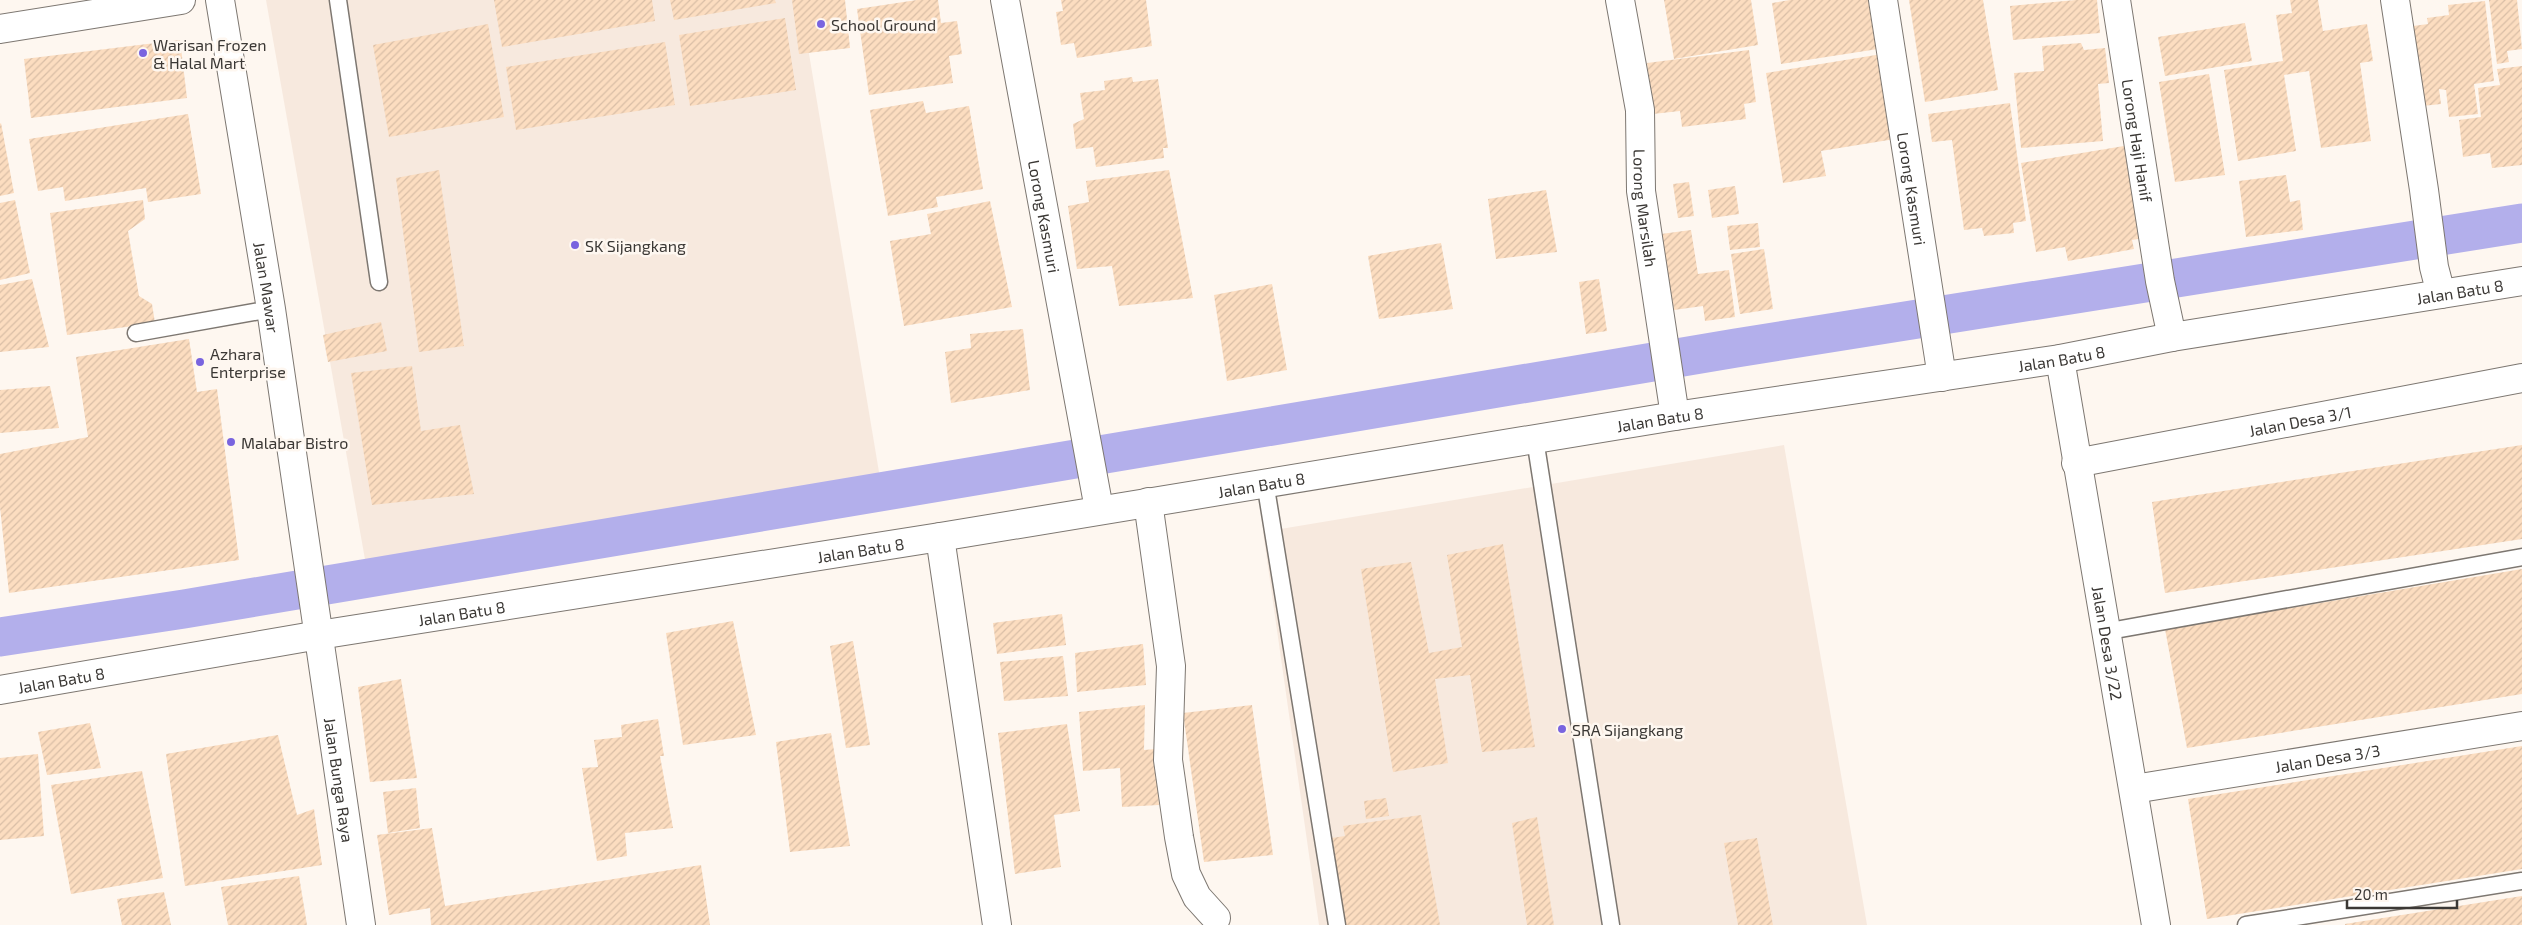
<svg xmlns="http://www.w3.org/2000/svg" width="2522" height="925" font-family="'Exo 2',sans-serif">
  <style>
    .built { fill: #f7e9de }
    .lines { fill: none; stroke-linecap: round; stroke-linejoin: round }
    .canal { stroke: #b3afeb; stroke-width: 39 }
    .building { fill: url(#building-hatch) }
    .service-casing { stroke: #7d7771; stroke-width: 19 }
    .minor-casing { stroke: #7d7771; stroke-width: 30 }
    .tertiary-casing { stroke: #7d7771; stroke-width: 30 }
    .service { stroke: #fff; stroke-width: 16 }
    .minor { stroke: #fff; stroke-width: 28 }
    .tertiary { stroke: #fff; stroke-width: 28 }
    .poi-dot { fill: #7964df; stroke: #fef7f0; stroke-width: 2 }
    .labels { text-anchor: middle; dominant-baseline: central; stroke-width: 5; stroke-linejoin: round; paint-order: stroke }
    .poi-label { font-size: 16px; fill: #3b3835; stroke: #fef7f0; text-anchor: start }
    .street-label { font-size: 16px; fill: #3b3835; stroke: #fef7f0 }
  </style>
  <defs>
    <pattern id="building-hatch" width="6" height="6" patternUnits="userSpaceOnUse" patternTransform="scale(1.25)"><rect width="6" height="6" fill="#fcddc0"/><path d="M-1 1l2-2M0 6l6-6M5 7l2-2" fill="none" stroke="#d9bea6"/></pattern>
  </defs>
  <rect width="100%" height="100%" fill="#fef7f0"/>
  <g class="built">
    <path d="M 266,0 L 800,0 L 882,490 L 369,582 Z"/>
    <path d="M 1784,445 L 1867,925 L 1319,925 L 1263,532 Z"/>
  </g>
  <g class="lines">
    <path class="canal" d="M 0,637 L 184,609 L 1736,348 L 2522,223"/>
  </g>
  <g class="building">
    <path d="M 494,0 L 652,0 L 655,21 L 502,47 Z"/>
    <path d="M 670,0 L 775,0 L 776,3 L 674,20 Z"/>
    <path d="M 792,0 L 845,0 L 850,48 L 799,54 Z"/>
    <path d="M 917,0 L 938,0 L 941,23 L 957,21 L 962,54 L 949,56 L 953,83 L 869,95 L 857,9 Z"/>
    <path d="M 1061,0 L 1146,0 L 1152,46 L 1077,58 L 1074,43 L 1061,45 L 1056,12 L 1063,11 Z"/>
    <path d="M 1664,0 L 1751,0 L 1758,45 L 1674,59 Z"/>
    <path d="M 1790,0 L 1870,0 L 1878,49 L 1781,64 L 1772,3 Z"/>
    <path d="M 1909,0 L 1983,0 L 1998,90 L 1925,102 Z"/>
    <path d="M 2076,0 L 2097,0 L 2100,33 L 2013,40 L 2010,6 Z"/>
    <path d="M 2290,0 L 2318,0 L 2323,31 L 2367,24 L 2373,61 L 2360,63 L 2371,141 L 2321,148 L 2309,71 L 2284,75 L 2296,151 L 2238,161 L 2224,70 L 2283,61 L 2276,15 L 2292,13 Z"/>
    <path d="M 2489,0 L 2517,0 L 2522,49 L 2507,51 L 2509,62 L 2497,64 Z"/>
    <path d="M 2485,1 L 2494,81 L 2474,84 L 2478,114 L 2449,117 L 2446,90 L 2439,89 L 2441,104 L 2422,106 L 2413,26 L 2428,24 L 2427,18 L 2449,15 L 2448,5 Z"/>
    <path d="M 785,18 L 796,90 L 690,106 L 679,35 Z"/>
    <path d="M 2245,23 L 2252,61 L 2165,76 L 2158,37 Z"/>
    <path d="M 488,24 L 504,117 L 389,137 L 373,45 Z"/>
    <path d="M 180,40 L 187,98 L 31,118 L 24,59 Z"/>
    <path d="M 665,42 L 675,105 L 516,130 L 506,67 Z"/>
    <path d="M 2081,43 L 2084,50 L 2105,48 L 2109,83 L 2098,84 L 2103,141 L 2021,148 L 2014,73 L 2044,71 L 2042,46 Z"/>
    <path d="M 1749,50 L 1756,102 L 1744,104 L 1746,119 L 1682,127 L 1680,111 L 1653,114 L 1647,63 Z"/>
    <path d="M 1888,53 L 1901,138 L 1821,151 L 1826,176 L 1783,183 L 1766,73 Z"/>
    <path d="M 2522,66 L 2522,165 L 2492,168 L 2490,153 L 2463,157 L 2459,120 L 2481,117 L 2478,88 L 2500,85 L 2497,69 Z"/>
    <path d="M 2209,74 L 2225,175 L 2175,182 L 2159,82 Z"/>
    <path d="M 1132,77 L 1133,82 L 1158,79 L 1168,148 L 1163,148 L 1164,158 L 1096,167 L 1093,147 L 1076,149 L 1073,124 L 1084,119 L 1080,93 L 1105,90 L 1104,81 Z"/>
    <path d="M 923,101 L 926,113 L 969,106 L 983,189 L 936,197 L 938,207 L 888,216 L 870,110 Z"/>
    <path d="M 2010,103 L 2026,221 L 2013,223 L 2014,233 L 1984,236 L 1982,228 L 1964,230 L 1952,140 L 1932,142 L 1928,114 Z"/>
    <path d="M 188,114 L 201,194 L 148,202 L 146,188 L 65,201 L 63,187 L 38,191 L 29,139 Z"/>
    <path d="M 1,123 L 14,193 L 0,196 L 0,124 Z"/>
    <path d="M 2130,145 L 2144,238 L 2132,240 L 2134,249 L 2068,261 L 2065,247 L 2036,252 L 2021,163 Z"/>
    <path d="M 439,170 L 464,346 L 419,352 L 396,178 Z"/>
    <path d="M 1169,170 L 1193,298 L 1119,306 L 1112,266 L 1077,269 L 1068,206 L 1089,202 L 1086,181 Z"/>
    <path d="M 2286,175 L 2290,202 L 2300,200 L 2303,230 L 2246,237 L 2239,181 Z"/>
    <path d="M 1689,182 L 1694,216 L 1678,218 L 1673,184 Z"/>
    <path d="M 1735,186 L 1739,214 L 1712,218 L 1708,190 Z"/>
    <path d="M 1546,190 L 1557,252 L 1496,259 L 1488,199 Z"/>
    <path d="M 15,200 L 30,273 L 0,280 L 0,203 Z"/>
    <path d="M 143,200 L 145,219 L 128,231 L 139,296 L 152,304 L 155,323 L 67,335 L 50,213 Z"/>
    <path d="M 990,201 L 1012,307 L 904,326 L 890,241 L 931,234 L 927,214 Z"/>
    <path d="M 1758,223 L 1760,247 L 1730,250 L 1727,226 Z"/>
    <path d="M 1691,230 L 1698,274 L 1729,270 L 1735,317 L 1705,321 L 1703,306 L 1674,310 L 1661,234 Z"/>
    <path d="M 1441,243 L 1453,309 L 1379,319 L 1368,256 Z"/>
    <path d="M 1764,249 L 1773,309 L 1740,314 L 1731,254 Z"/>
    <path d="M 32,279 L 49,347 L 0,352 L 0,285 Z"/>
    <path d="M 1599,279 L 1607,331 L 1586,334 L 1579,282 Z"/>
    <path d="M 1272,284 L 1287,370 L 1227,381 L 1214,295 Z"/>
    <path d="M 381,322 L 387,351 L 328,362 L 323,335 Z"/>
    <path d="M 1023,329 L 1030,390 L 951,403 L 945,352 L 971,348 L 970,334 Z"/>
    <path d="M 189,339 L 197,392 L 217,389 L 239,560 L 9,593 L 0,507 L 0,454 L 88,437 L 76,357 Z"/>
    <path d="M 412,366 L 421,431 L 460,425 L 474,494 L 372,505 L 351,373 Z"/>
    <path d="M 50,386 L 59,428 L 0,433 L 0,390 Z"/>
    <path d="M 2522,445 L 2522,539 L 2165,593 L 2152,502 Z"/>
    <path d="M 1503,544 L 1535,747 L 1482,752 L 1470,675 L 1435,679 L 1448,763 L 1393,772 L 1361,569 L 1411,562 L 1429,653 L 1462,647 L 1447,555 Z"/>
    <path d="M 2522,569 L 2522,694 L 2187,748 L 2165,629 Z"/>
    <path d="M 1062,614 L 1066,645 L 997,654 L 993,623 Z"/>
    <path d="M 733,621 L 756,735 L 683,745 L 666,633 Z"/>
    <path d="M 853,641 L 870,745 L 846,748 L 830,646 Z"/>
    <path d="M 1143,644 L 1146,685 L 1077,692 L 1075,653 Z"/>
    <path d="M 1063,656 L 1068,696 L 1004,701 L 1000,662 Z"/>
    <path d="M 401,679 L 417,778 L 370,782 L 358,687 Z"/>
    <path d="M 1145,705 L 1144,750 L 1156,749 L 1159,805 L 1122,807 L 1120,768 L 1083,771 L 1079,712 Z"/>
    <path d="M 1252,705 L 1273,855 L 1204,862 L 1183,713 Z"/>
    <path d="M 658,719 L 664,756 L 660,756 L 673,828 L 625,833 L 627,856 L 597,861 L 582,768 L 598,767 L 594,740 L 622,737 L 621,725 Z"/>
    <path d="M 90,723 L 101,768 L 47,775 L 38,732 Z"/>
    <path d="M 1067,724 L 1080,811 L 1054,815 L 1061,867 L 1015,874 L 998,733 Z"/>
    <path d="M 831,733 L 850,846 L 790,852 L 776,742 Z"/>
    <path d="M 278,735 L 297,815 L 314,809 L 322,865 L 185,886 L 166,754 Z"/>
    <path d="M 2522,746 L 2522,869 L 2207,919 L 2188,799 Z"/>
    <path d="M 38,754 L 44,836 L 0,840 L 0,758 Z"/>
    <path d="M 142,771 L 163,878 L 71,894 L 51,785 Z"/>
    <path d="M 416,788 L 420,828 L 388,833 L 383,792 Z"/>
    <path d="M 1386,798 L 1389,816 L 1366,819 L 1364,801 Z"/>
    <path d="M 1421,815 L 1440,925 L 1339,925 L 1325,839 L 1345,836 L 1343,826 Z"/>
    <path d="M 1537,817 L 1554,925 L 1527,925 L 1512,823 Z"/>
    <path d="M 432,828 L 445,906 L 701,865 L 710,925 L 431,925 L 430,908 L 389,915 L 377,835 Z"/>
    <path d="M 1757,838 L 1773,925 L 1738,925 L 1724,843 Z"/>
    <path d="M 299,876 L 307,925 L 228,925 L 221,887 Z"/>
    <path d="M 164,892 L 171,925 L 122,925 L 117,899 Z"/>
    <path d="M 2522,896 L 2522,925 L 2345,925 L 2345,924 Z"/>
  </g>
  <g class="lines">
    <defs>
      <g id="service">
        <path d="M 338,0 L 379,282"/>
        <path d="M 136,333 L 271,309"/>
        <path d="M 1535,439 L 1611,925"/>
        <path d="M 1265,482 L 1337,925"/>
        <path d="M 2104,632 L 2522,557"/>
        <path d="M 2246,925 L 2522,881"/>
      </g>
      <g id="minor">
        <path id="s1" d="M 1005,0 L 1099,509"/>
        <path id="s2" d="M 1620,0 L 1640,110 L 1641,191 L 1675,416"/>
        <path id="s3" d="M 1883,0 L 1942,377"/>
        <path id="s4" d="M 2116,0 L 2160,281 L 2172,337"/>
        <path d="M 2395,0 L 2424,190 L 2434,267 L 2441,294"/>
        <path d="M 0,29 L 181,0"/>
        <path id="s5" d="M 2060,359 L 2156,925"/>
        <path id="s6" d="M 2076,463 L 2522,378"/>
        <path d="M 1148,502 L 1171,666 L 1168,760 L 1179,837 L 1186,874 L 1197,897 L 1216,918"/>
        <path d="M 940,537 L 997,925"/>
        <path id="s7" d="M 2134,789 L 2522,726"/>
      </g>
      <g id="tertiary">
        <path id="s8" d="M 220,0 L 271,309 L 361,925"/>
        <path id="s9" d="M 0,690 L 319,635 L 940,537 L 1675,416 L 2060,359 L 2172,337 L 2522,281"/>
      </g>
    </defs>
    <use href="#service" class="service-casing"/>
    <use href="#minor" class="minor-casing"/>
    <use href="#tertiary" class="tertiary-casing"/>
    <use href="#service" class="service"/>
    <use href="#minor" class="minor"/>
    <use href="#tertiary" class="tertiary"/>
  </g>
  <g class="poi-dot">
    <circle cx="821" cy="24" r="5"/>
    <circle cx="143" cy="53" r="5"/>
    <circle cx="575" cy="245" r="5"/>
    <circle cx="200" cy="362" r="5"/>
    <circle cx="231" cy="442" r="5"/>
    <circle cx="1562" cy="729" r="5"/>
  </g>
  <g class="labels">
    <g class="poi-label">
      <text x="831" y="24">School Ground</text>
      <text x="153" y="44">Warisan Frozen<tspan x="153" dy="18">&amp; Halal Mart</tspan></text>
      <text x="585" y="245">SK Sijangkang</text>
      <text x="210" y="353">Azhara<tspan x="210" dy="18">Enterprise</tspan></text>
      <text x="241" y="442">Malabar Bistro</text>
      <text x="1572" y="729">SRA Sijangkang</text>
    </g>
    <g class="street-label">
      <text stroke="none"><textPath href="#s4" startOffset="142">Lorong Haji Hanif</textPath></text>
      <text stroke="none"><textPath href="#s3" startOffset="191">Lorong Kasmuri</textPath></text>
      <text stroke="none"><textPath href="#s2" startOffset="210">Lorong Marsilah</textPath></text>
      <text stroke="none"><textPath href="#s1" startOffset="220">Lorong Kasmuri</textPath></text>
      <text stroke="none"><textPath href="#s8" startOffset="291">Jalan Mawar</textPath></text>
      <text stroke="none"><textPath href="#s9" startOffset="2492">Jalan Batu 8</textPath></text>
      <text stroke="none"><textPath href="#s9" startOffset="2088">Jalan Batu 8</textPath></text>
      <text stroke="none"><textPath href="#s9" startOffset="1682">Jalan Batu 8</textPath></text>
      <text stroke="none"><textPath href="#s6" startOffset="228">Jalan Desa 3/1</textPath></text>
      <text stroke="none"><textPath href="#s9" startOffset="1278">Jalan Batu 8</textPath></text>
      <text stroke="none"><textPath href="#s9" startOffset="872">Jalan Batu 8</textPath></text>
      <text stroke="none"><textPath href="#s9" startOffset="468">Jalan Batu 8</textPath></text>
      <text stroke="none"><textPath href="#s5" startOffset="288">Jalan Desa 3/22</textPath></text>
      <text stroke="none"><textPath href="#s9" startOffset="62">Jalan Batu 8</textPath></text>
      <text stroke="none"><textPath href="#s7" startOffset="196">Jalan Desa 3/3</textPath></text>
      <text stroke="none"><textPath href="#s8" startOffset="789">Jalan Bunga Raya</textPath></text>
    </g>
  </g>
  <path d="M2347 900v8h110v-8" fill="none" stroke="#3b3835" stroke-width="2.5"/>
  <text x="2354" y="900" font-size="15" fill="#3b3835" stroke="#fef7f0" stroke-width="4" paint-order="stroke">20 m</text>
</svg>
